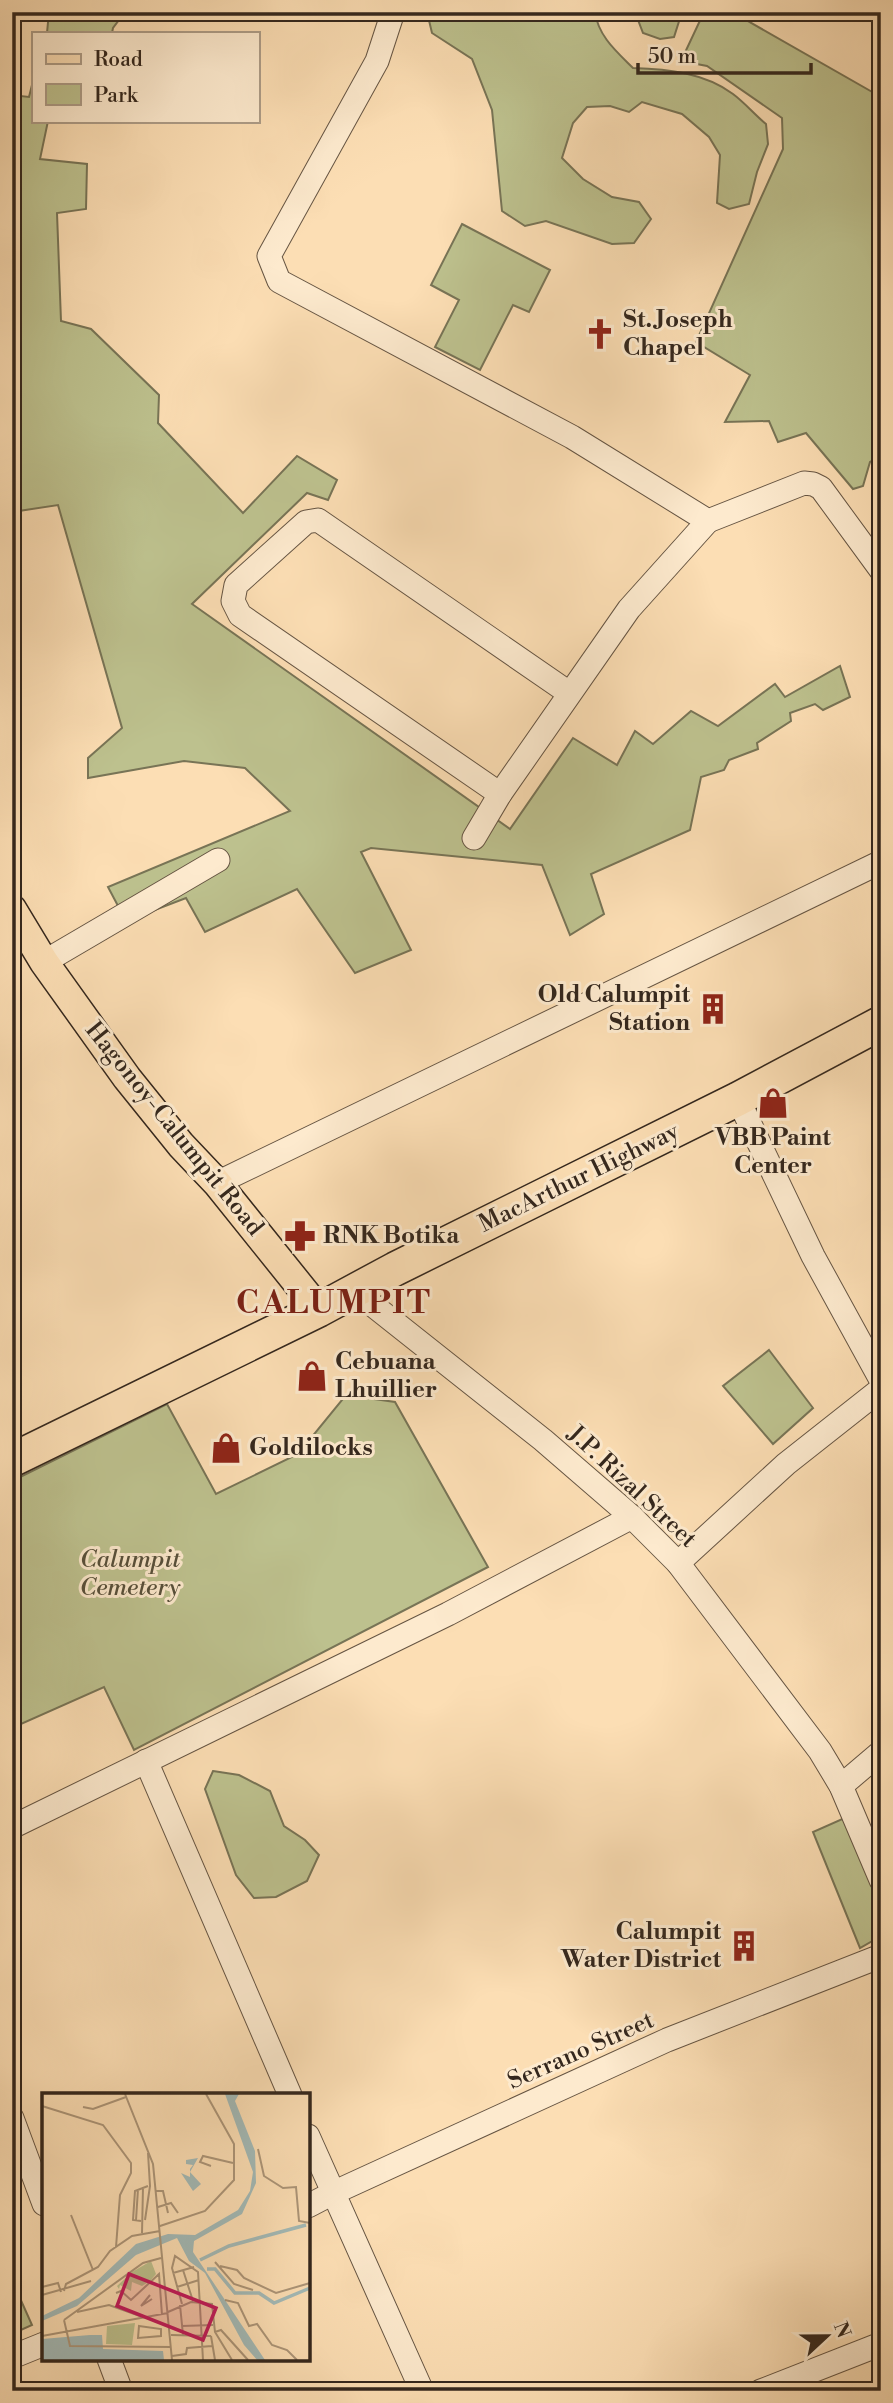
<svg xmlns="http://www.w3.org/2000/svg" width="893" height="2403" font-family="'Libre Bodoni',serif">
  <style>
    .green { fill: #bdc18e; stroke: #787456; stroke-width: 2 }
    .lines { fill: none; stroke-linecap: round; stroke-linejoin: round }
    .minor-casing { stroke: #665543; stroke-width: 25 }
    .major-casing { stroke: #34271d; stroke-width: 31 }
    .highway-casing { stroke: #34271d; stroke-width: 36 }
    .minor { stroke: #fdeace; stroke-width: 23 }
    .major { stroke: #fcdeb4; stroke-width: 28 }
    .highway { stroke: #fcdeb4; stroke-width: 33 }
    .labels { text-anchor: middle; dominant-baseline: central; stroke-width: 6; stroke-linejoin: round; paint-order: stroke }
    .poi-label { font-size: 24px; font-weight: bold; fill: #34271d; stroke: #fdeace; text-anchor: start }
    .street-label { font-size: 24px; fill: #34271d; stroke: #fdeace }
    .park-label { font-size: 24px; font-style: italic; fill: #564e39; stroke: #fdeace }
    .district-label { font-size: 32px; font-weight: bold; letter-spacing: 2px; fill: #7a1f14; stroke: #fdeace }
    .inset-river { fill: none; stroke: #a3bab7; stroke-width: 3.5 }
    .inset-road { fill: none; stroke: #ac9578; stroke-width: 2 }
    .view { fill: #c2185b; fill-opacity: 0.15; stroke: #c2185b; stroke-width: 3.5 }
    .inset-edge { fill: none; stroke: #34271d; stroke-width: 3.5 }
  </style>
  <rect width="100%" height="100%" fill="#fcdeb4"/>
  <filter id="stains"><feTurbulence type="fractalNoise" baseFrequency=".00286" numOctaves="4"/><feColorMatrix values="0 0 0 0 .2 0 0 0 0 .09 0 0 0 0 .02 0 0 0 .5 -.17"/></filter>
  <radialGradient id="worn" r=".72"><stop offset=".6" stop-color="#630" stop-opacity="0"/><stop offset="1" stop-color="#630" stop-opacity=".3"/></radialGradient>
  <g class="green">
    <path d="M 49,12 L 125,12 L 113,28 L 112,33 L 47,33 Z"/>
    <path d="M 427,12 L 595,12 C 598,36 617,52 633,68 C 668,69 705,73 733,94 C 745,103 755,115 766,124 L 768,144 L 757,172 L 749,204 L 729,209 L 717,203 L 720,155 L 709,137 L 682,114 L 642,102 L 629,112 L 610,106 L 587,107 L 573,123 L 562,158 L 583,179 L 612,197 L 639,202 L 651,219 L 634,243 L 612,244 L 546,221 L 525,226 L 502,211 L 492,110 L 472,59 L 432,33 Z"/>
    <path d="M 635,12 L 682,12 L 674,37 L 660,39 L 643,33 Z"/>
    <path d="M 704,12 L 732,12 L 881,97 L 881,456 L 870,462 L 863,486 L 853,489 L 806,433 L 778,442 L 769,421 L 725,422 L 750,375 L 696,342 L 783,149 L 782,118 L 707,66 L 681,61 Z"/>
    <path d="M 33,81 L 33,121 L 48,121 L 40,159 L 87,164 L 86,209 L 57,213 L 61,321 L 91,329 L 159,395 L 158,423 L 243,513 L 297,456 L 337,480 L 328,500 L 307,493 L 192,604 L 510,829 L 573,738 L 617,765 L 635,731 L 653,744 L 691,711 L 718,726 L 775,684 L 785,697 L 840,666 L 850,697 L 823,710 L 815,704 L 790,713 L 791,721 L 757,743 L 758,749 L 729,760 L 724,770 L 701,777 L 690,830 L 591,874 L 604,914 L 570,935 L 542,865 L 371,848 L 361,852 L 411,950 L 355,973 L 297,889 L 205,932 L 186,898 L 126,921 L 108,887 L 290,811 L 245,768 L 184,761 L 88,778 L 88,758 L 122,728 L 58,505 L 12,512 L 12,95 L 29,97 Z"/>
    <path d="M 462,224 L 550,270 L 529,312 L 513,305 L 480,370 L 435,347 L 459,300 L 431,285 Z"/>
    <path d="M 769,1350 L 813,1408 L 773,1444 L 723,1386 Z"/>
    <path d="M 346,1395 L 395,1402 L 488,1567 L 134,1750 L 104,1687 L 12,1728 L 12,1481 L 167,1404 L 216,1494 L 298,1454 Z"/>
    <path d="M 213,1771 L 239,1775 L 270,1791 L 284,1826 L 305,1840 L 319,1855 L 307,1881 L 276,1897 L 254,1898 L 236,1875 L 205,1789 Z"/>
    <path d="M 849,1816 L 881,1889 L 881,1936 L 860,1948 L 813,1832 Z"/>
    <path d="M 15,2287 L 32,2325 L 12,2334 L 12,2288 Z"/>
  </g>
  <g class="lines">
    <defs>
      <g id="minor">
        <path d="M 393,12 L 377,61 L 269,256 L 279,281 L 572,437 L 708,521 L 804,483 L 813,484 L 821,488 L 881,570"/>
        <path d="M 500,794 L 240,615 L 233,601 L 236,585 L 306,522 L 318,520 L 569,693"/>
        <path d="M 474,838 L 500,794 L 629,609 L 708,521"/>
        <path d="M 44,962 L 218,860"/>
        <path d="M 738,1099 L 813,1256 L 881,1380"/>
        <path d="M 217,1183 L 881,862"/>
        <path d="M 355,1291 L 543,1440 L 632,1517 L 678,1563 L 820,1751 L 841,1786 L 881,1880"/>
        <path d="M 678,1563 L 786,1464 L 881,1389"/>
        <path d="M 146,1761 L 290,2095"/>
        <path d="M 841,1786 L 881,1752"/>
        <path d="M 12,1827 L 448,1614 L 632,1517"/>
        <path d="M 12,2118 L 44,2204"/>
        <path d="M 308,2136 L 422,2391"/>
        <path d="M 308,2206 L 333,2193 L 667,2040 L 881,1956"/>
        <path d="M 12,2357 L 44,2344"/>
        <path d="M 109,2359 L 121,2391"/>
        <path d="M 761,2391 L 881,2344"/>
      </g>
      <path id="major" d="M 12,909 L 44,962 L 127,1078 L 181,1145 L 217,1183 L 319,1310"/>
      <path id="highway" d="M 12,1460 L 319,1310 L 395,1269 L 738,1099 L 881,1023"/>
    </defs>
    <use href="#minor" class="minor-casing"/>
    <use href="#major" class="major-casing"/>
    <use href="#highway" class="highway-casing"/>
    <use href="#minor" class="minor"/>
    <use href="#major" class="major"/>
    <use href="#highway" class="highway"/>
  </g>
  <defs>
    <symbol id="church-bare" viewBox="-9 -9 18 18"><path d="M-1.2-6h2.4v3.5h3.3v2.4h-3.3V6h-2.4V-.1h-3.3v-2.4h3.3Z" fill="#8f2418" stroke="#fdeace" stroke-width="2.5" paint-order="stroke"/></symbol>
    <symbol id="building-bare" viewBox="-9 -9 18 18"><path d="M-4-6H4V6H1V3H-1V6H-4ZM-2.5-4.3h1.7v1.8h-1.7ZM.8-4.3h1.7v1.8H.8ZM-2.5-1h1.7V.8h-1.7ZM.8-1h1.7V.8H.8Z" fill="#8f2418" stroke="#fdeace" stroke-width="2.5" paint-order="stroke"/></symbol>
    <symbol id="shop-bare" viewBox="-9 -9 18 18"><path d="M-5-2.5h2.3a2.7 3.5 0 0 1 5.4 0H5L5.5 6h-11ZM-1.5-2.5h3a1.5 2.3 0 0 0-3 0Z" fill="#8f2418" stroke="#fdeace" stroke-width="2.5" paint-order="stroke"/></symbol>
    <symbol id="pharmacy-bare" viewBox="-9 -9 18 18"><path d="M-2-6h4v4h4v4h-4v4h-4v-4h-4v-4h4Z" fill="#8f2418" stroke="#fdeace" stroke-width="2.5" paint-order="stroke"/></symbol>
  </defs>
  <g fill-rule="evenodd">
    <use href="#church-bare" x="578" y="312" width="44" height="44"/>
    <use href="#building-bare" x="691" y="987" width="44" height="44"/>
    <use href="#shop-bare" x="751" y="1081" width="44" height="44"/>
    <use href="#pharmacy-bare" x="278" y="1214" width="44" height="44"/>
    <use href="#shop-bare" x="290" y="1354" width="44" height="44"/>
    <use href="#shop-bare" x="204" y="1426" width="44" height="44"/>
    <use href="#building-bare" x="722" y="1924" width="44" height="44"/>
  </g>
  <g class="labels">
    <g class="poi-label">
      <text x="623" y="320">St. Joseph<tspan x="623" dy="28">Chapel</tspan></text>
      <text x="690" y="995" text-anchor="end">Old Calumpit<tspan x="690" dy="28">Station</tspan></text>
      <text x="773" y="1138" text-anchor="middle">VBB Paint<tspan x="773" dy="28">Center</tspan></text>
      <text x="323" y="1236">RNK Botika</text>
      <text x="335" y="1362">Cebuana<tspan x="335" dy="28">Lhuillier</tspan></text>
      <text x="249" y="1448">Goldilocks</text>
      <text x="721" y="1932" text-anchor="end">Calumpit<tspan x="721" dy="28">Water District</tspan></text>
    </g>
    <g class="street-label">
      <text transform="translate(174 1129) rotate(51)">Hagonoy-Calumpit Road</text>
      <text transform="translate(579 1178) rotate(-26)">MacArthur Highway</text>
      <text transform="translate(632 1487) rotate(43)">J.P. Rizal Street</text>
      <text transform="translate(581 2051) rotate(-24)">Serrano Street</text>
    </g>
    <g class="park-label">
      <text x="130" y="1560">Calumpit<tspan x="130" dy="28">Cemetery</tspan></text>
    </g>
    <g class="district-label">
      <text x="334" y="1303">CALUMPIT</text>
    </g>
  </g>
  <g transform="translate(42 2093)">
    <rect width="268" height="268" fill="#fcdeb4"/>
    <path d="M 109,168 L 114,181 L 108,188 L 100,193 L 90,189 L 89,198 L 78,192 L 77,196 L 75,193 L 90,179 ZM 93,230 L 90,252 L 64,251 L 65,233 Z" fill="#bdc18e"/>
    <path d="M 183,1 L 197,1 L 193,8 L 213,58 L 214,90 L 200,121 L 152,148 L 151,159 L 223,267 L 215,267 L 202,252 L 163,180 L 147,168 L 135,145 L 94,162 L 35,213 L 0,228 L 0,223 L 37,205 L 94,151 L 126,141 L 153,142 L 196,117 L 208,98 L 211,79 ZM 156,65 L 148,79 L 159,91 L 151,98 L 139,80 L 148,84 L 148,76 L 151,72 L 144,71 L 144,67 ZM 48,242 L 60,242 L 61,256 L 121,258 L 122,267 L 0,267 L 0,246 Z" fill="#a3bab7"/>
    <path class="inset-river" d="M 158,167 L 187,153 L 264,132M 165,176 L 173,176 L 193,200 L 217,200 L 232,210 L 268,195"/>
    <path class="inset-road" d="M 83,1 L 111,71 L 130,267M 0,13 L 61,32 L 89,70 L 89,80 L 78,102 L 74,154M 41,14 L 51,16 L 84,4M 216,56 L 222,83 L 241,95 L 254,94 L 257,128 L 268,130M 169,73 L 158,69 L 161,63 L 191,70M 114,98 L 121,98 L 126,120M 116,114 L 129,110 L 136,120M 29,122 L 51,177M 94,127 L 96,96M 103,127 L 108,93 L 106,60M 99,128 L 91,127 L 93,98 L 106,93M 118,133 L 163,118 L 192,87 L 192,51 L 164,1M 100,140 L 101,94M 173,169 L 192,191 L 211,197M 178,173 L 195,177 L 202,185 L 234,200 L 268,190M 141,177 L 151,208M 131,180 L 152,174M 0,194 L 16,190 L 19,199M 135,194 L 157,187M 22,198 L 24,191 L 56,174 L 68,158 L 90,143 L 118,138M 74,200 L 79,198 L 89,207 L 117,181 L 120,222M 0,202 L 49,188M 108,202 L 99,213 L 110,206M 183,207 L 196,210 L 207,233 L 215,231 L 230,252 L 245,257 L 255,267M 140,211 L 130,175 L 133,163 L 156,179 L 161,267M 138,212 L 141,242M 35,219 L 67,212 L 98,223M 126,219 L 149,209 L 170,211 L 173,239 L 190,267M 22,227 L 28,253 L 129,254M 22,227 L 101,170 L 119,165M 97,233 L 119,236 L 119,243 L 96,245 ZM 140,233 L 171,232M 173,239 L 179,237 L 206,267M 129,242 L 169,243M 0,243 L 126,220M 169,243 L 173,267M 130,263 L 144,261 L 145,255 L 170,253"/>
    <path class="view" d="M 87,181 L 174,215 L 161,247 L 75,213 Z"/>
    <rect width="268" height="268" class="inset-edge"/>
  </g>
  <rect width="893" height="2403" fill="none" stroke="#fcdeb4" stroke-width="42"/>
  <rect x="14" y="14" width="865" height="2375" fill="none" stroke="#34271d" stroke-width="3.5"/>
  <rect x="21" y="21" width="851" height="2361" fill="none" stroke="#34271d" stroke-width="2"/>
  <rect x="32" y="32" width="228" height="91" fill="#fdeace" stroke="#ad9c87" stroke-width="2"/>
  <rect x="46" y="54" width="35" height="10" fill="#fcdeb4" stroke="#ad9c87" stroke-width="2"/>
  <text x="94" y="66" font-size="21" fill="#34271d">Road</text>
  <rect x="46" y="84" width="35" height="21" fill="#bdc18e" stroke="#ad9c87" stroke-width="2"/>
  <text x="94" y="102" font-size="21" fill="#34271d">Park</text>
  <g transform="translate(827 2336) rotate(68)" stroke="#fdeace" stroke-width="5" paint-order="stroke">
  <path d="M0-5L12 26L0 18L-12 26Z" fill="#34271d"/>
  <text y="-10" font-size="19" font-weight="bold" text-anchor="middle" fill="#34271d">N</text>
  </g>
  <path d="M638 63v10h173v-10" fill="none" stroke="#34271d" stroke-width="3.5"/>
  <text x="648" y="63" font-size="21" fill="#34271d" stroke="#fdeace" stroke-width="5" paint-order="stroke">50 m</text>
  <rect width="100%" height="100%" filter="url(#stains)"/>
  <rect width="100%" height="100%" fill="url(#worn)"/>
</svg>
